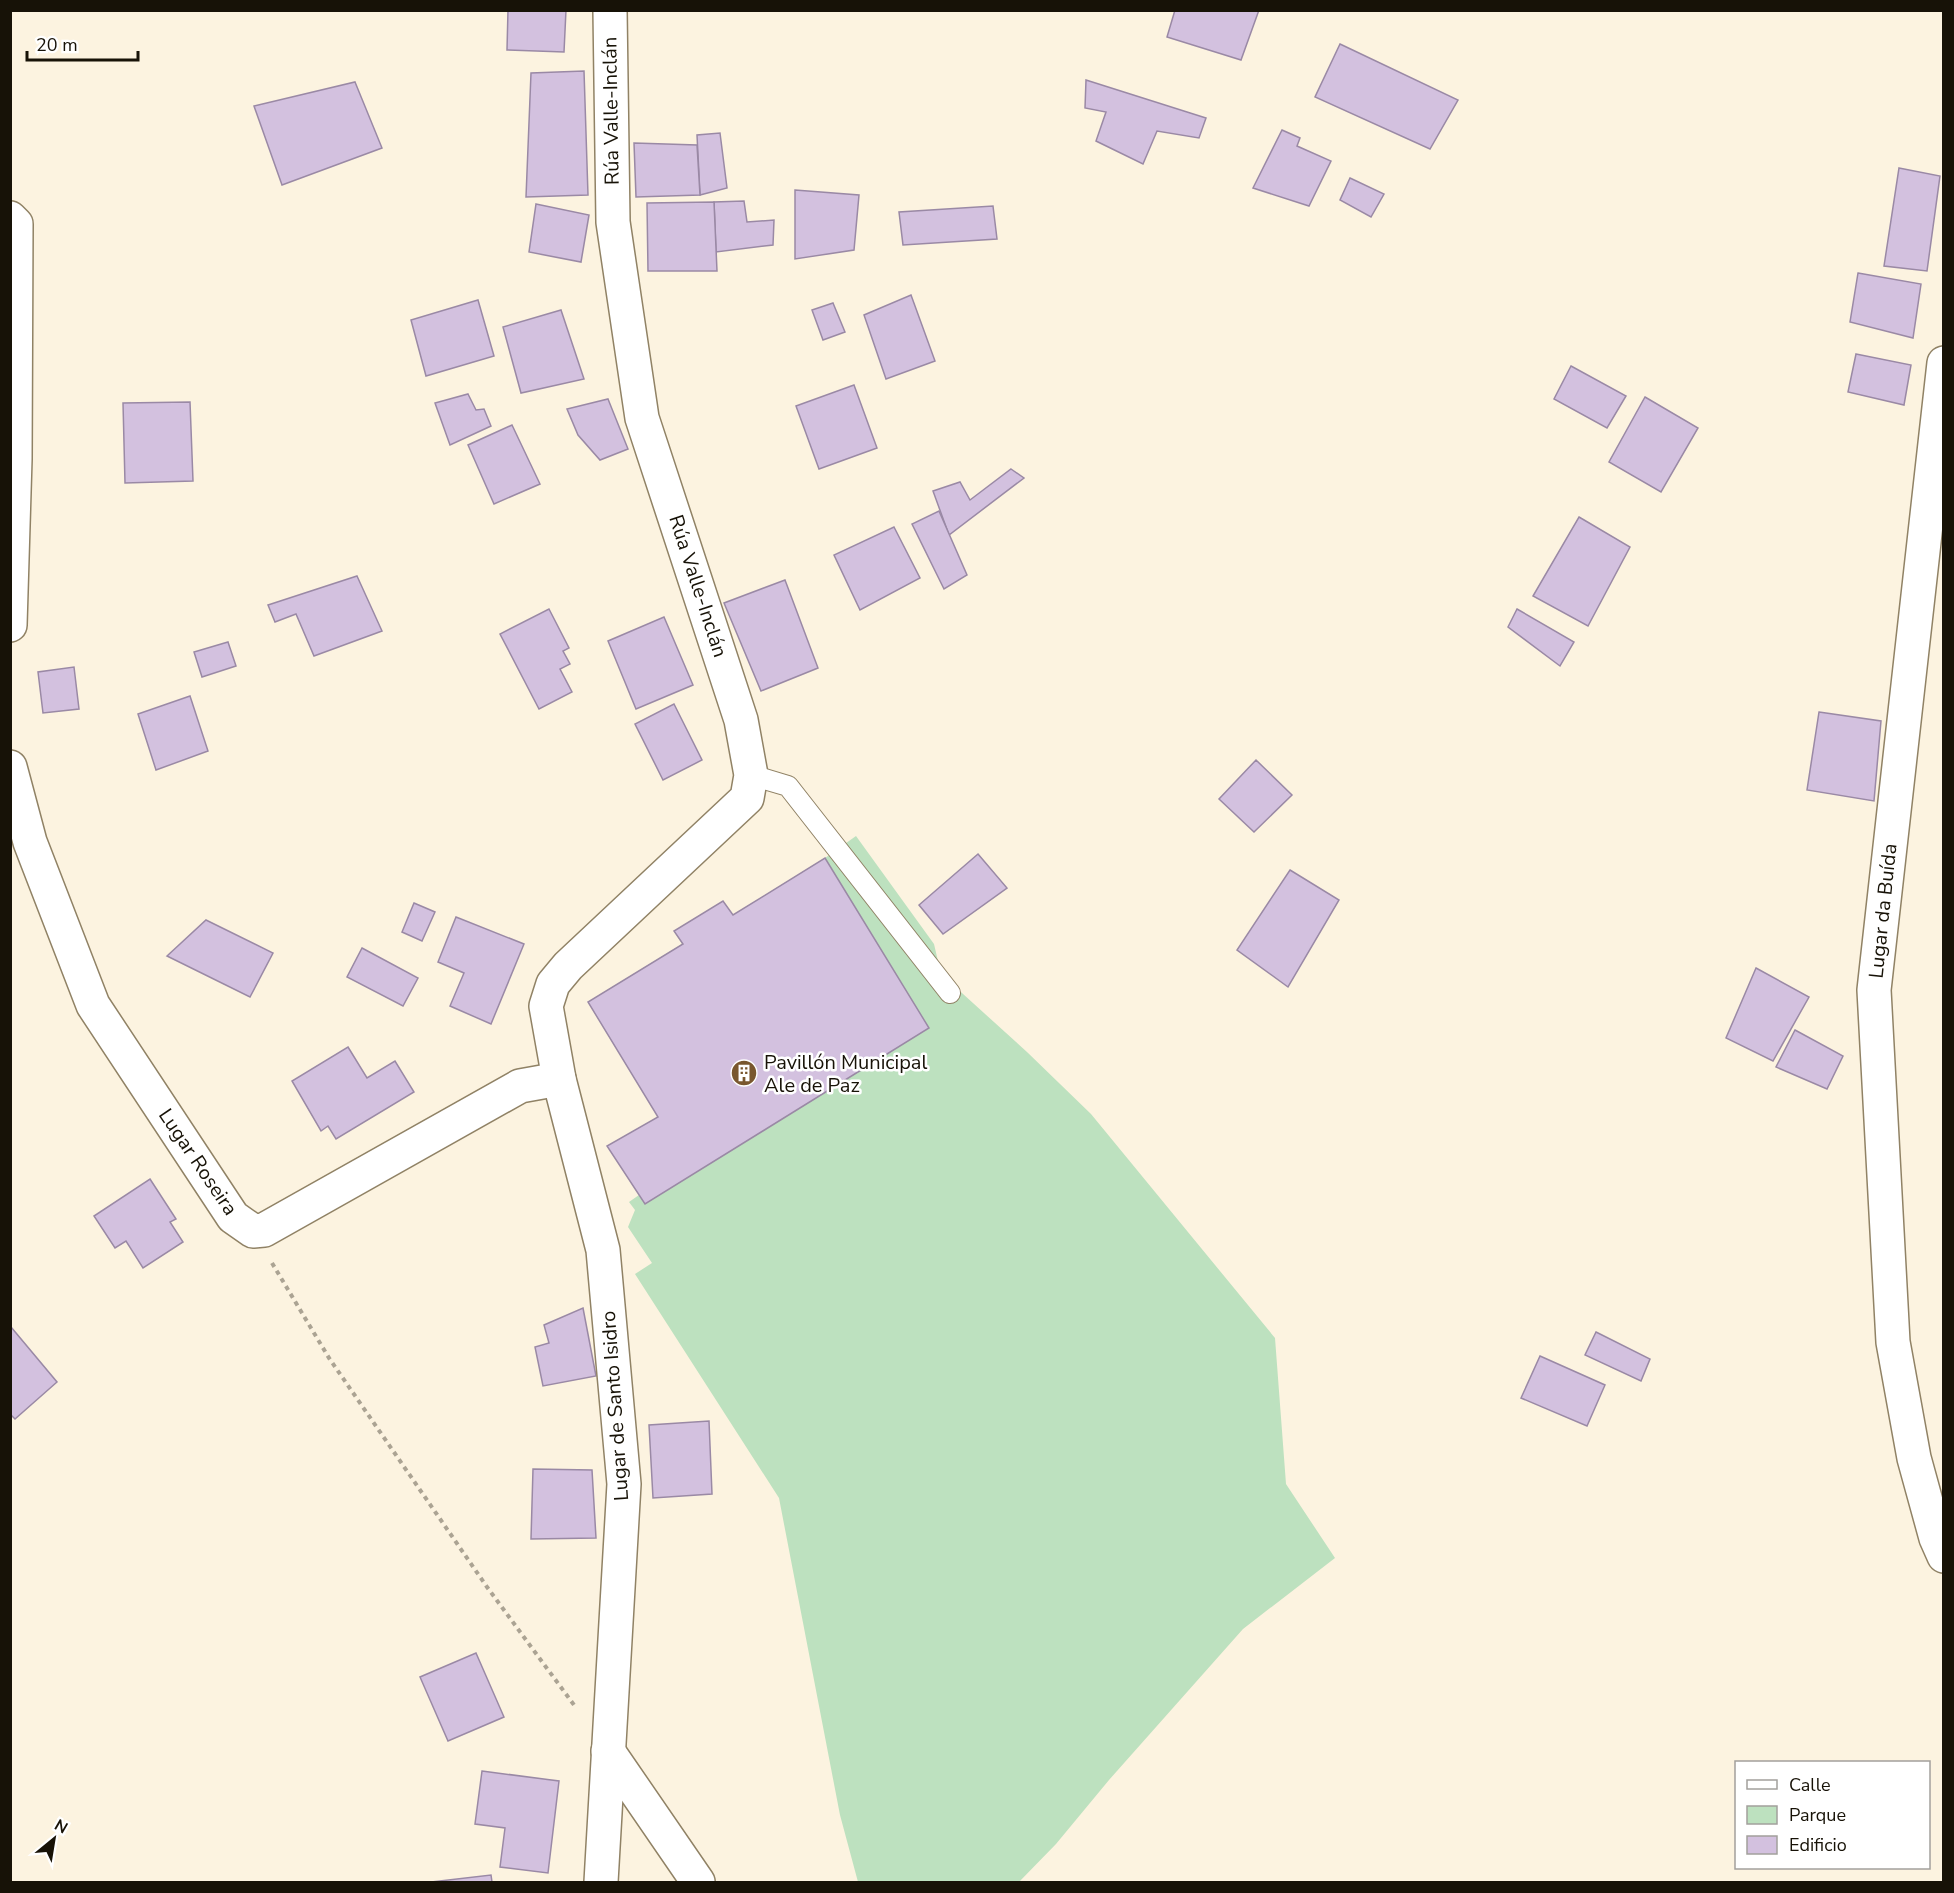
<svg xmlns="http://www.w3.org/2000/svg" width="1954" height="1893" font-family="'Nunito Sans',sans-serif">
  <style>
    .green { fill: #bde1bf }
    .building { fill: #d3c1df; stroke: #9a89a5; stroke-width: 1.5 }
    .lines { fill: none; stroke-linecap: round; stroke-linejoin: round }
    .lane-casing { stroke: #908265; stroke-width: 22 }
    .street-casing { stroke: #908265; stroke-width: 36 }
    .path { stroke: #aba393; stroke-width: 4; stroke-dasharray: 4.5 4.5; stroke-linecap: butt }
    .lane { stroke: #fff; stroke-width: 20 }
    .street { stroke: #fff; stroke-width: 33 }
    .labels { text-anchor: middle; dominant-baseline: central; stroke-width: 5; stroke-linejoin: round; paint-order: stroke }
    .street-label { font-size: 20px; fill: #171207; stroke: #fff }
    .poi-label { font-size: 20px; fill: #171207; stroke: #fff; text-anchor: start }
  </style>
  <rect width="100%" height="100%" fill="#fcf3e0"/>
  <path class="green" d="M 856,836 L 934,944 L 941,974 L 1027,1052 L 1091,1114 L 1275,1338 L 1286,1484 L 1335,1558 L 1243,1629 L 1109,1780 L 1056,1844 L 1019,1882 L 858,1882 L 840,1815 L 779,1498 L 635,1274 L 652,1263 L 628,1227 L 635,1210 L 629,1202 L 639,1195 L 607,1146 L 658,1117 L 588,1002 L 682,944 L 674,931 L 723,901 L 733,915 L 825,858 Z"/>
  <g class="building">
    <path d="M 508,10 L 566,10 L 564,52 L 507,50 Z"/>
    <path d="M 1175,10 L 1259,10 L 1241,60 L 1167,37 Z"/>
    <path d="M 1340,44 L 1458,100 L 1430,149 L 1315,97 Z"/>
    <path d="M 584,71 L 588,195 L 526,197 L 531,73 Z"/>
    <path d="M 1086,80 L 1206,118 L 1199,138 L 1157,131 L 1143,164 L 1096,141 L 1106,112 L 1085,108 Z"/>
    <path d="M 355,82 L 382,148 L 282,185 L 254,106 Z"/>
    <path d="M 1282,130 L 1300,138 L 1297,146 L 1331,161 L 1309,206 L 1253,188 Z"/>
    <path d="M 720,133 L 727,188 L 700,195 L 697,135 Z"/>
    <path d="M 634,143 L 697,145 L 700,195 L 636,197 Z"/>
    <path d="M 1899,168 L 1940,176 L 1927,271 L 1884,266 Z"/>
    <path d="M 1350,178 L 1384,194 L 1371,217 L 1340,200 Z"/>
    <path d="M 795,190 L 859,195 L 854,250 L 795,259 Z"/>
    <path d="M 744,201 L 747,222 L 774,220 L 773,245 L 716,252 L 714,202 Z"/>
    <path d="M 714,202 L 717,271 L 648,271 L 647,203 Z"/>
    <path d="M 536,204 L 589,215 L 581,262 L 529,252 Z"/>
    <path d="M 993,206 L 997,239 L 903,245 L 899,212 Z"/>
    <path d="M 1858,273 L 1921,284 L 1913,338 L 1850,322 Z"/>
    <path d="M 911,295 L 935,361 L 886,379 L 864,315 Z"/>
    <path d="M 478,300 L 494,356 L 426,376 L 411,320 Z"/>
    <path d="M 833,303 L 845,332 L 823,340 L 812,310 Z"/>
    <path d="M 561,310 L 584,379 L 521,393 L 503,327 Z"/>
    <path d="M 1856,354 L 1911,365 L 1904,405 L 1848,392 Z"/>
    <path d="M 1571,366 L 1626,396 L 1607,428 L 1554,399 Z"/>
    <path d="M 854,385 L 877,448 L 819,469 L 796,406 Z"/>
    <path d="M 468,394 L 476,410 L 484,409 L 491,426 L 450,445 L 435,403 Z"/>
    <path d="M 1645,397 L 1698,428 L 1661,492 L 1609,462 Z"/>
    <path d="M 608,399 L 628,449 L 600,460 L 578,435 L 567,409 Z"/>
    <path d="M 190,402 L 193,481 L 125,483 L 123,403 Z"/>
    <path d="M 512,425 L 540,484 L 494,504 L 468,445 Z"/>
    <path d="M 1011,469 L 1024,478 L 949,535 L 933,491 L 960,482 L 970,500 Z"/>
    <path d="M 939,511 L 967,575 L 944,589 L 912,524 Z"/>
    <path d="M 1579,517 L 1630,547 L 1588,626 L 1533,596 Z"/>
    <path d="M 894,527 L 920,578 L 860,610 L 834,555 Z"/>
    <path d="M 357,576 L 382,631 L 314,656 L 296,614 L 275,622 L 268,605 Z"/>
    <path d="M 785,580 L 818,668 L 761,691 L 724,603 Z"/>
    <path d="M 549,609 L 569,648 L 563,651 L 570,664 L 560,669 L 572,692 L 539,709 L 500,634 Z"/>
    <path d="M 1517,609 L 1574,642 L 1560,666 L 1508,627 Z"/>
    <path d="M 664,617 L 693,685 L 636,709 L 608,641 Z"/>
    <path d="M 228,642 L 236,666 L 202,677 L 194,652 Z"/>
    <path d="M 74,667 L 79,709 L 43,713 L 38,672 Z"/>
    <path d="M 190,696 L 208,751 L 156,770 L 138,714 Z"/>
    <path d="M 674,704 L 702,760 L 663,780 L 635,724 Z"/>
    <path d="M 1819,712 L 1881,721 L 1874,801 L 1807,790 Z"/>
    <path d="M 1256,760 L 1292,795 L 1254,832 L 1219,799 Z"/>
    <path d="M 978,854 L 1007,888 L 943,934 L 919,905 Z"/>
    <path d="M 825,858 L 929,1028 L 645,1204 L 607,1146 L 658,1117 L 588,1002 L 683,944 L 674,931 L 723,901 L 733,915 Z"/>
    <path d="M 1290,870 L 1339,900 L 1288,987 L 1237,950 Z"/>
    <path d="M 414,903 L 435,912 L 422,941 L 402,932 Z"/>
    <path d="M 456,917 L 524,944 L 491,1024 L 450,1006 L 464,973 L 438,962 Z"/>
    <path d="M 206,920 L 273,953 L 250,997 L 167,956 Z"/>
    <path d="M 362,948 L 418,978 L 403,1006 L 347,977 Z"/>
    <path d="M 1756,968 L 1809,997 L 1773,1061 L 1726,1038 Z"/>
    <path d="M 1795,1030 L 1843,1056 L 1827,1089 L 1776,1067 Z"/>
    <path d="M 348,1047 L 367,1078 L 395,1061 L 414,1092 L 336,1139 L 328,1126 L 321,1131 L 292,1081 Z"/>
    <path d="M 150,1179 L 176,1219 L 170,1222 L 183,1242 L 143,1268 L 126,1241 L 115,1248 L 94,1216 Z"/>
    <path d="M 583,1308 L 596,1376 L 543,1386 L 535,1347 L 549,1343 L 544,1325 Z"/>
    <path d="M 11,1327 L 57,1382 L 15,1419 L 10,1414 Z"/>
    <path d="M 1596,1332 L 1650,1359 L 1641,1381 L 1585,1355 Z"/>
    <path d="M 1540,1356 L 1605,1385 L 1587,1426 L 1521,1398 Z"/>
    <path d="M 709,1421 L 712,1494 L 653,1498 L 649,1425 Z"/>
    <path d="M 533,1469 L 592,1470 L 596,1538 L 531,1539 Z"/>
    <path d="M 476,1653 L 504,1717 L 448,1741 L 420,1677 Z"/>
    <path d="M 482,1771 L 559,1781 L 548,1873 L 500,1867 L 505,1828 L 475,1824 Z"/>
    <path d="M 491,1875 L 492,1882 L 431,1882 Z"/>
  </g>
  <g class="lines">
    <defs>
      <path id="lane" d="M 751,775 L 788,786 L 950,993"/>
      <g id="street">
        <path d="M 10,218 L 16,224 L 15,459 L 10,625"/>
        <path d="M 1944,363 L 1874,990 L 1893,1342 L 1914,1458 L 1936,1538 L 1944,1556"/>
        <path d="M 10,767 L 30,842 L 93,1005 L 233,1217 L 253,1231 L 264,1230 L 520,1086 L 559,1079"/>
        <path d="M 608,1751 L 698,1882"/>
        <path d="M 601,1882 L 624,1484 L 603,1250 L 559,1079 L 546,1006 L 553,984 L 568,966 L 747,798 L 751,775 L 741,720 L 642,418 L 613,222 L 610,10"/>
      </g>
    </defs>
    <use href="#lane" class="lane-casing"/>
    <use href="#street" class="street-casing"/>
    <path class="path" d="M 272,1263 L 329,1358 L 487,1587 L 574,1705"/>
    <use href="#lane" class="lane"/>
    <use href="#street" class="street"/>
  </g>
  <defs>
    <symbol id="building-disc" viewBox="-11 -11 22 22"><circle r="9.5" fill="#79572e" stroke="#fff"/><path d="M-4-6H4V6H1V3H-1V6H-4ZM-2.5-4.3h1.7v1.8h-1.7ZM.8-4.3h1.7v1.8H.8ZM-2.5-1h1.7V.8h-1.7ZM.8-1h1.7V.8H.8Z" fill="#fff"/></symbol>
  </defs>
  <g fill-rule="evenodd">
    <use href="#building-disc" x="729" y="1058" width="30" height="30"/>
  </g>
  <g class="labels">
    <g class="street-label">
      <text transform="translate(611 111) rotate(-91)">Rúa Valle-Inclán</text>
      <text transform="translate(698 586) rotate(72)">Rúa Valle-Inclán</text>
      <text transform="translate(1883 911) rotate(-84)">Lugar da Buída</text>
      <text transform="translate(198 1162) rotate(56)">Lugar Roseira</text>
      <text transform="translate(615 1406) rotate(-94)">Lugar de Santo Isidro</text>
    </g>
    <g class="poi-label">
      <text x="764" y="1062">Pavillón Municipal<tspan x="764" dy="23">Ale de Paz</tspan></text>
    </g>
  </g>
  <rect width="1954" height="1893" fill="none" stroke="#171207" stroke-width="24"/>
  <rect x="1735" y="1761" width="195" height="108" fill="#ffffff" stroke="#a2a09c" stroke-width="1.5"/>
  <rect x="1747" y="1780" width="30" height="9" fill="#ffffff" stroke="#a2a09c" stroke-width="1.5"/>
  <text x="1789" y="1791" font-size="18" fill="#171207">Calle</text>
  <rect x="1747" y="1806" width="30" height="18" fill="#bde1bf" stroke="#a2a09c" stroke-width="1.5"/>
  <text x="1789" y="1821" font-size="18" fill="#171207">Parque</text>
  <rect x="1747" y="1836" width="30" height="18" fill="#d3c1df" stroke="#a2a09c" stroke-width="1.5"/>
  <text x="1789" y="1851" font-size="18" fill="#171207">Edificio</text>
  <g transform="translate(54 1839) rotate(30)" stroke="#ffffff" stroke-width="4.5" paint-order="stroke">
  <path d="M0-4.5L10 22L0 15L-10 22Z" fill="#171207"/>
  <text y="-9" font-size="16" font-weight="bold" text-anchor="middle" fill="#171207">N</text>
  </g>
  <path d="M27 51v9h111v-9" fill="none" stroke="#171207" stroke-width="3"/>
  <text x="36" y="51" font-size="18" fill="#171207" stroke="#ffffff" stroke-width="4.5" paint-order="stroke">20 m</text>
</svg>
